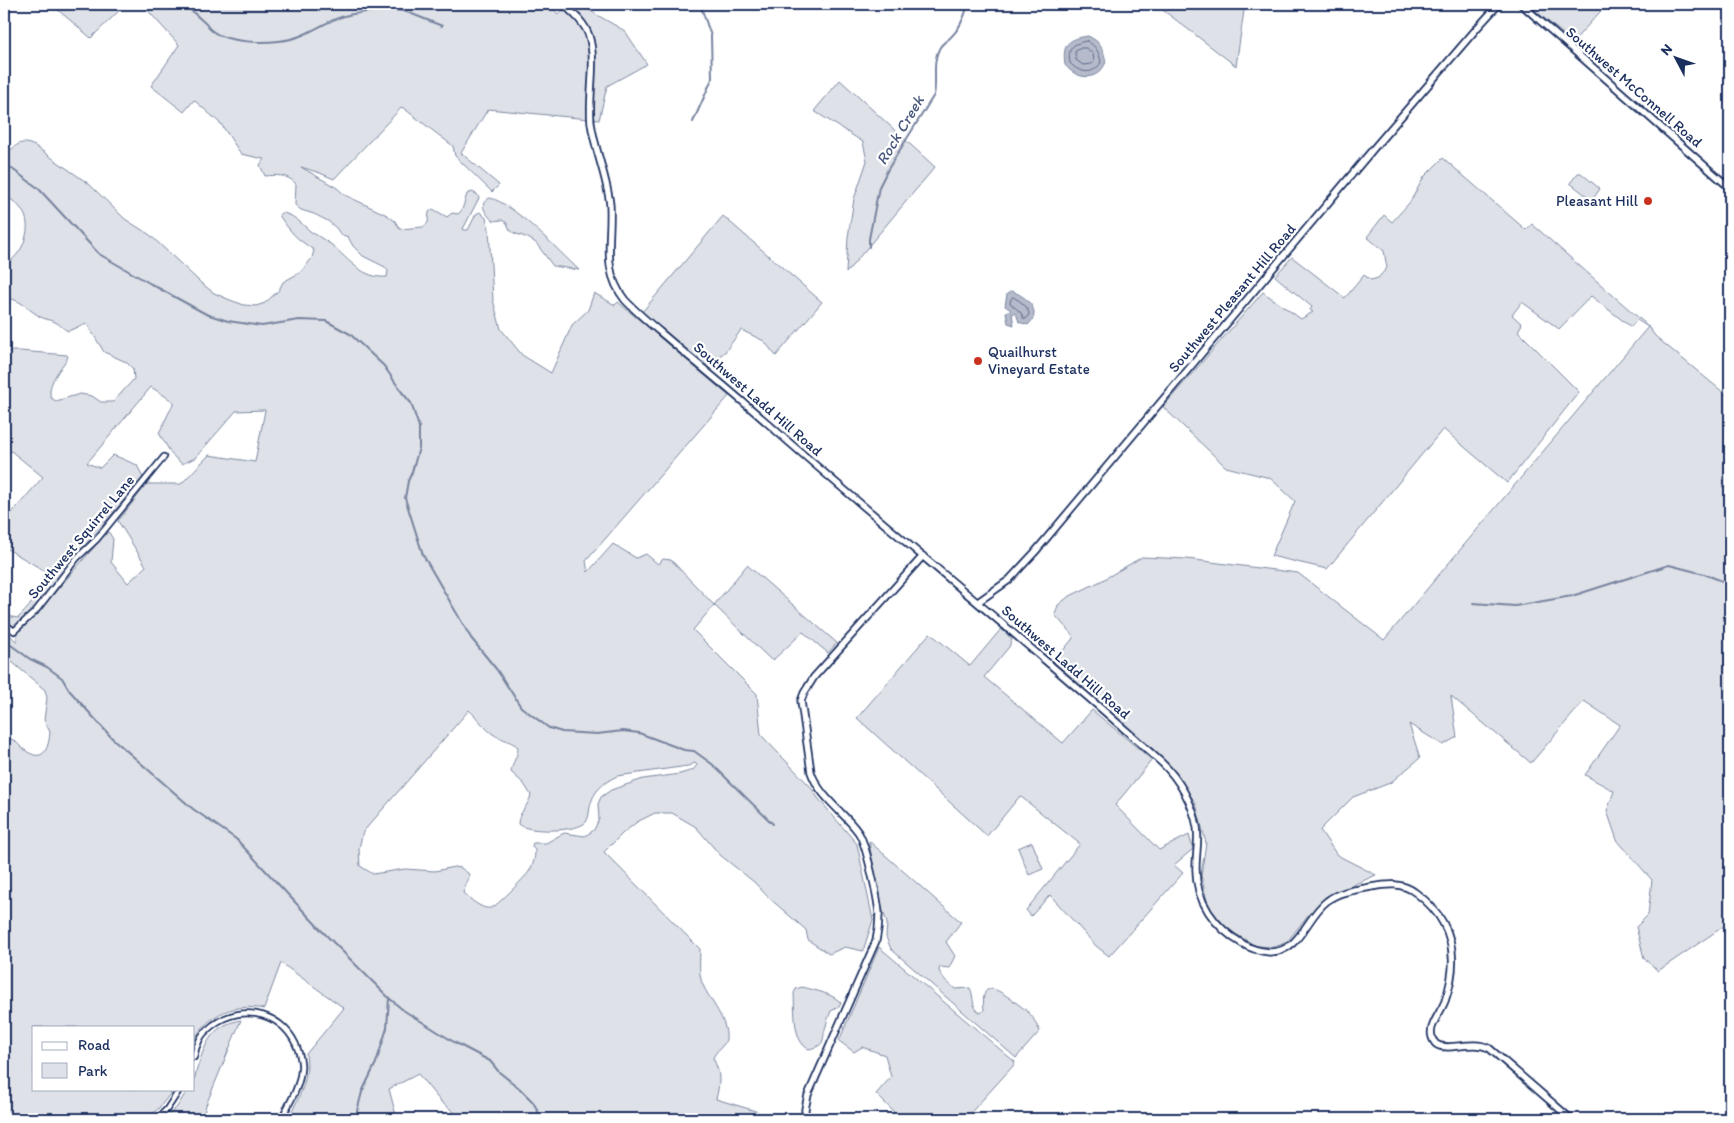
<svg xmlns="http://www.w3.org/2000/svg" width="1734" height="1123" font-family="Itim,sans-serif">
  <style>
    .green { fill: #dee1e7; stroke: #7c88a2; fill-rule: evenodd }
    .water { fill: #b5bbca; stroke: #77839f }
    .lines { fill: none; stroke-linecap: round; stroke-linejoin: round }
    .shore { stroke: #596789; stroke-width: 1 }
    .stream { stroke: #77839f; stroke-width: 2 }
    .minor-casing { stroke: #1b2f5e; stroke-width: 8 }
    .tertiary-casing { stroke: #1b2f5e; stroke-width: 9 }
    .minor { stroke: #fff; stroke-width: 4.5 }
    .tertiary { stroke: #fff; stroke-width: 5.5 }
    .poi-dot { fill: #c8321e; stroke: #fff; stroke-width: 2 }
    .labels { text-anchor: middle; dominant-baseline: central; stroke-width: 4.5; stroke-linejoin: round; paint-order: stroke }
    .street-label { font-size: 15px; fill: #1b2f5e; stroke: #fff }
    .poi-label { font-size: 15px; fill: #1b2f5e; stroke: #fff; text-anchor: end }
    .water-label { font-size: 16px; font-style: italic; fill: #49597e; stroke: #fff }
  </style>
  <rect width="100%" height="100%" fill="#fff"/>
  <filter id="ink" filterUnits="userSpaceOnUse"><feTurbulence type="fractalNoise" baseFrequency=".02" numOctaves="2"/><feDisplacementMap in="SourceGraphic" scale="10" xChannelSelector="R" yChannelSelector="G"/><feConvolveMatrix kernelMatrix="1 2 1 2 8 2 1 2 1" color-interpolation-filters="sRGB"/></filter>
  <g filter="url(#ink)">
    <g class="green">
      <path d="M 51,4 L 126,4 L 91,38 Z"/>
      <path d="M 142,4 L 549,4 L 558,14 L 571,4 L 578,4 L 625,31 L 647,64 L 607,86 L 599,120 L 488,109 L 461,153 L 499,185 L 492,192 L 455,156 L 453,146 L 402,107 L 334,179 L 320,173 L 301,167 L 337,188 L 345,195 L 387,215 L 395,221 L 400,229 L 423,227 L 428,223 L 429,212 L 433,209 L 447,217 L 452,213 L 458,214 L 462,210 L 467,194 L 472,192 L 477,194 L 479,198 L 463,229 L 464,230 L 468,230 L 476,214 L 480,212 L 486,218 L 489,229 L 493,300 L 501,329 L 522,355 L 551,373 L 572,325 L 588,310 L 594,293 L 615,305 L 618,302 L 729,396 L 586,561 L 588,572 L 613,544 L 636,558 L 646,554 L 658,564 L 663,559 L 671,560 L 714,605 L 747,565 L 837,643 L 828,653 L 803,632 L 772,661 L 714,605 L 693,630 L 757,694 L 761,735 L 810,786 L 818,798 L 857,844 L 873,920 L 863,951 L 845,947 L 829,954 L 808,940 L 806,930 L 768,897 L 754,882 L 720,855 L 696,827 L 672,813 L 655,813 L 637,822 L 623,833 L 604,852 L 700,949 C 700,960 698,975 703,985 C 710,1001 728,1020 726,1039 C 725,1046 716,1050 713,1058 C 721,1073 720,1083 716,1099 L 782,1119 L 463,1119 L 441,1102 L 418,1074 L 389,1089 L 397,1119 L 288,1119 C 299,1097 310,1079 306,1054 L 344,1008 L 281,963 L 264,1009 C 235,1003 209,1013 194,1040 L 194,1027 L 34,1027 L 34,1089 L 174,1089 L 159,1108 L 147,1119 L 4,1119 L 4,742 C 6,741 9,739 11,739 C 15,740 18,744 21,747 C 40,763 48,755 50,732 L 44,720 L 47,698 L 45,690 L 19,668 L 11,661 L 9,655 L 4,652 L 4,629 L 17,642 L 17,632 L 38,612 L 108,531 L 113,539 L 111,562 L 128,583 L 146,566 L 118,521 L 147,484 L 181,484 L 209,455 L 255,462 L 265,410 L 236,411 L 195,458 L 182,464 L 172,455 L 159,433 L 174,402 L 151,387 L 87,463 L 100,468 L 113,455 L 137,465 L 143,478 L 59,576 L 34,610 L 15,627 L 4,620 L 5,614 L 12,617 L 18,618 C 37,600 36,594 45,571 L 4,547 L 4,522 L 43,477 L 11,451 L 4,458 L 4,351 L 20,351 L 67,355 L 68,357 C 61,369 46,384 51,398 L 56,401 L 80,394 L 92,396 L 101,402 L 113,402 L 134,379 L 133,369 L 126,362 L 104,352 L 87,324 L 68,331 C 63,329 60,324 55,322 C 48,319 42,319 36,314 C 25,307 18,297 4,299 L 4,269 C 9,262 18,255 22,247 C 33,223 26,207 4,195 L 4,154 C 18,147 17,138 35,146 L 89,184 L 125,219 L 150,235 L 201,283 L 214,293 L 230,300 L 244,305 L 256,306 L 265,303 L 279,290 L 283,282 L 301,272 L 312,258 L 314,250 C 310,247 307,246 304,243 C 296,239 283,222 279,215 L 281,213 C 292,213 302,224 310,231 C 317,236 325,240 332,245 C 349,260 363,279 387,277 L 388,271 L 385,267 L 363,256 L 353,246 L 348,237 L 340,234 L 337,229 L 328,221 L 314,214 L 301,210 L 295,205 L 296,184 C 287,174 277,175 265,176 L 260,165 L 264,159 L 241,154 L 221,124 L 194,100 L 184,112 L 151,86 L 179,45 ZM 469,710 C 478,718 485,730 496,736 C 504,740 511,741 518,747 C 518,756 512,763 511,772 L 524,784 L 531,795 C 528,807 518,813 518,824 C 527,833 578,832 586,822 C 589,818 589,812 590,807 C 593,791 603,783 617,776 L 688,766 L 695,763 L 697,765 L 693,770 L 680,774 L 643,779 L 611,790 L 601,797 L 598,804 L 599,819 L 594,830 L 585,836 L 564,833 L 546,843 L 533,843 L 532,847 L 535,850 C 535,859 533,866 528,873 C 523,879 497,906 491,908 C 482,910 470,899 463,893 C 465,886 469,881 469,874 L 461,868 L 454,867 L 435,871 L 405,869 L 373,874 L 360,866 L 359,848 L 363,832 Z"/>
      <path d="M 1155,4 L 1245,4 L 1236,66 Z"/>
      <path d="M 1527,4 L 1607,4 L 1573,42 Z"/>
      <path d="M 840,80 L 935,167 L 846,273 L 848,237 L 854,199 L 867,161 L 863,142 L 814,111 Z"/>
      <path d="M 1443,158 L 1526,230 L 1532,224 L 1648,326 L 1655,336 L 1730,398 L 1730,922 L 1658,971 L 1644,958 L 1636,927 L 1648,915 L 1652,880 L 1617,840 L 1607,811 L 1614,791 L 1585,775 L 1620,725 L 1584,701 L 1531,763 L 1451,696 L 1457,737 L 1443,745 L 1409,724 L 1420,758 L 1390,783 L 1353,797 L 1320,830 L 1337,855 L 1376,875 L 1326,897 L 1308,915 L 1287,942 L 1275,947 L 1256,946 L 1231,931 L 1215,919 L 1207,901 L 1201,875 L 1206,843 L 1196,804 L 1175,771 L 1054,662 L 1074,637 L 1055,615 L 1058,605 L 1068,597 L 1101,581 L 1142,557 L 1187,559 L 1298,573 L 1384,640 L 1648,327 L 1637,320 L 1631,327 L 1591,296 L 1559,329 L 1522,302 L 1512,315 L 1522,324 L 1518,331 L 1579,392 L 1507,483 L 1443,429 L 1327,569 L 1271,556 L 1295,501 L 1270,478 L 1226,467 L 1163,407 L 1263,292 L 1301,319 L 1313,312 L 1310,310 L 1312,307 L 1275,276 L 1292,257 L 1345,298 L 1364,275 L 1371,280 L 1378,278 L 1387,268 L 1384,251 L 1367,237 L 1384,215 L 1392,222 L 1410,202 L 1424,177 Z"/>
      <path d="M 1578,173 L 1581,173 L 1600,189 L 1592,200 L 1570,183 Z"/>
      <path d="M 490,198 C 512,202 560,252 579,270 L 553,266 L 536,243 L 528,238 L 514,233 L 510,230 L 507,223 L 502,220 L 493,221 C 486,214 477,203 490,198 Z"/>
      <path d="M 723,216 L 822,302 L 776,356 L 764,341 L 741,330 L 725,352 L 705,366 L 642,312 Z"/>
      <path d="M 1001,629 L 1012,639 L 1009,647 L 984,677 L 1063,743 L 1092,710 L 1152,760 L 1115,805 L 1159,850 L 1189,835 L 1193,849 L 1174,865 L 1183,873 L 1109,956 L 1096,946 L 1050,895 L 1031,916 L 1026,910 L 1080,844 L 1020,796 L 987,836 L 857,718 L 930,633 L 970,666 Z"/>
      <path d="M 869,841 L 961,922 L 946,942 L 955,956 L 949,968 L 940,967 L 939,971 L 945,980 L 955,989 L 970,988 C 975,997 970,1007 981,1013 L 984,1010 C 980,978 997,989 1014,1001 C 1019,1005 1025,1009 1030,1014 C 1034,1018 1036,1025 1040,1031 L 1016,1058 L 891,949 L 886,937 L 887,923 L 878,896 Z"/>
      <path d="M 1032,842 L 1043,869 L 1029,875 L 1018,848 Z"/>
      <path d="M 879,947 L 1015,1062 L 1013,1066 L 965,1119 L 901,1119 L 876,1094 L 891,1077 L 885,1055 L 862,1047 L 854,1052 L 839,1041 Z"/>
      <path d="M 802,987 C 814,990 834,994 841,1003 L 839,1007 L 831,1011 C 829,1016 827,1021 826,1026 C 821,1039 828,1045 809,1049 C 792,1042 795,1008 794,993 L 796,989 Z"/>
      <path d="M 241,1020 L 206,1105 L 203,1119 L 165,1119 L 177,1107 L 188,1089 L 194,1089 C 194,1080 195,1074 198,1066 C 206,1041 213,1025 241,1020 Z"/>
    </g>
    <g class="water">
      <path d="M 1088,36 C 1101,42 1103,48 1106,62 C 1098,82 1077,80 1065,65 C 1062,44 1068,39 1088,36 Z"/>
      <path d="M 1011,291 C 1020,293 1035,304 1034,314 C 1034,319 1031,322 1028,325 L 1019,322 L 1017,316 L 1015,313 L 1012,314 L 1014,325 L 1008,323 L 1006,312 L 1009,312 L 1011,310 L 1005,306 L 1007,294 Z"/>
    </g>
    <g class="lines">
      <g class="shore">
        <path d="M 1087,41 C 1096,46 1099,52 1101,62 C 1094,76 1079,73 1070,63 C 1067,48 1073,43 1087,41 Z"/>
        <path d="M 1081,48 L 1086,48 L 1093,54 L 1094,61 L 1092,64 L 1083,65 L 1076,60 L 1075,52 Z"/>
        <path d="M 1013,297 C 1020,301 1028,306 1029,314 L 1026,319 L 1024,319 L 1021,313 L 1010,303 L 1011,299 Z"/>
      </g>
      <g class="stream">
        <path d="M 184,4 L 206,24 C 218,46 280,45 300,36 C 318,29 333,17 353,14 C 368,12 388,8 403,11 C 416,15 429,21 442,26"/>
        <path d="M 693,122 L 712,79 L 711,36 L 700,4"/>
        <path d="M 4,163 L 38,188 L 99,254 L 151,284 L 206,314 L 228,321 L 262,326 L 299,320 L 326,321 L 350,334 L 384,366 L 401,391 L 411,403 L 419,427 L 419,448 L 412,472 L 408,481 L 405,498 L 423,555 L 471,638 L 497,670 L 521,707 L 549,728 L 562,732 L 597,734 L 623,731 L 639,733 L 684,750 L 694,751 L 712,764 L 773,824"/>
        <path d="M 869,247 L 869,239 L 879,187 L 888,169 L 934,95 C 937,80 932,62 939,49 C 941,44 946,41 950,38 C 960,29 965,16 968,4"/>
        <path d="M 1473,603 L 1515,606 L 1572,596 L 1669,565 L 1704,574 L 1730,584"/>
        <path d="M 4,640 L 30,659 L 47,667 L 62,678 L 69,690 L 112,738 L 193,809 L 236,839 L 322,931 L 389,998 L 403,1010 L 454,1042 L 490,1061 L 499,1072 L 519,1088 L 533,1102 L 542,1119"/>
        <path d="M 355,1119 L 362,1092 L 376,1063 L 387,1028 L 389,998"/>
      </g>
      <defs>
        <g id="minor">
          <path d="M 4,623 L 14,631 L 35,612 L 77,558 L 97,539 L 164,457"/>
          <path d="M 194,1057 C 195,1051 197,1045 200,1039 C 203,1033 208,1029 213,1025 C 244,1002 286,1014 298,1050 C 300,1056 302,1063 301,1069 C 300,1087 289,1104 281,1119"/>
          <path d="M 157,1119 L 167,1109 L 180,1089"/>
        </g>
        <g id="tertiary">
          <path d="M 563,4 C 573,13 585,23 589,36 C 597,61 588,97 591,123 C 595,151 607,177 610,205 C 612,240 601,270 625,300 C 642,318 662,333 680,349 C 715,378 750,407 783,437 C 868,511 955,583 1040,656 C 1081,691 1122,726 1162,763 C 1179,779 1193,804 1197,827 C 1199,840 1196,854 1196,867 C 1195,901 1215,928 1243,944 C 1251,949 1259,951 1269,952 C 1300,953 1306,917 1327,901 C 1339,891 1357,890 1371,887 C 1388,884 1402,882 1416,893 C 1454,921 1460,958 1445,1001 C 1442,1009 1436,1017 1433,1025 C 1430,1031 1431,1039 1436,1044 C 1447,1052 1471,1040 1489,1048 L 1571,1119"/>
          <path d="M 1521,4 L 1730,188"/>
          <path d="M 978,602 L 1009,580 L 1035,552 L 1374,148 L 1478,27 L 1499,4"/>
          <path d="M 805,1119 L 805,1109 L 808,1095 L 876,941 C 878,932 879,923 879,914 C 878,900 866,842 858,832 C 843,811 820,798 811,772 L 801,701 L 804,693 L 814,677 L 923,556"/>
        </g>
      </defs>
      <use href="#minor" class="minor-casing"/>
      <use href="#tertiary" class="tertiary-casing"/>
      <use href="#minor" class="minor"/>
      <use href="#tertiary" class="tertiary"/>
    </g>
  </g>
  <g class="poi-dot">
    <circle cx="1648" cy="201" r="5"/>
    <circle cx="978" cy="361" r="5"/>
  </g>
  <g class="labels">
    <g class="street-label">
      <text transform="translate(1634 87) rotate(41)">Southwest McConnell Road</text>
      <text transform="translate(1232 298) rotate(-50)">Southwest Pleasant Hill Road</text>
      <text transform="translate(758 399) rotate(41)">Southwest Ladd Hill Road</text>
      <text transform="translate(81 537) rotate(-50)">Southwest Squirrel Lane</text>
      <text transform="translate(1066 662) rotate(41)">Southwest Ladd Hill Road</text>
    </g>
    <g class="poi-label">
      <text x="1638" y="201">Pleasant Hill</text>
      <text x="988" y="352" text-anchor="start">Quailhurst<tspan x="988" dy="17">Vineyard Estate</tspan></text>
    </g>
    <g class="water-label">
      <text transform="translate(900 130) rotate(-59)">Rock Creek</text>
    </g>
  </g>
  <rect width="1734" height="1123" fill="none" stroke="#fff" stroke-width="20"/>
  <rect x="10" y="10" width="1714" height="1103" fill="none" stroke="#1b2f5e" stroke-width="2" filter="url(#ink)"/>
  <rect x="32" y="1026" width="162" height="65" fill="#ffffff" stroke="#a4acbf"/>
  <rect x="42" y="1042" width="25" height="8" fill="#ffffff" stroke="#a4acbf"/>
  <text x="78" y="1050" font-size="15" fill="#1b2f5e">Road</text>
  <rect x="42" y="1063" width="25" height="15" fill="#dee1e7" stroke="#a4acbf"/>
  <text x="78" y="1076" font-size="15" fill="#1b2f5e">Park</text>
  <g transform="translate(1676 58) rotate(311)" stroke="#ffffff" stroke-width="4" paint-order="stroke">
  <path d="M0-4L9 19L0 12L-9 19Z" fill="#1b2f5e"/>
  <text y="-8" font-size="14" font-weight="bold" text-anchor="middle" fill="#1b2f5e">N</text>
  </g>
</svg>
